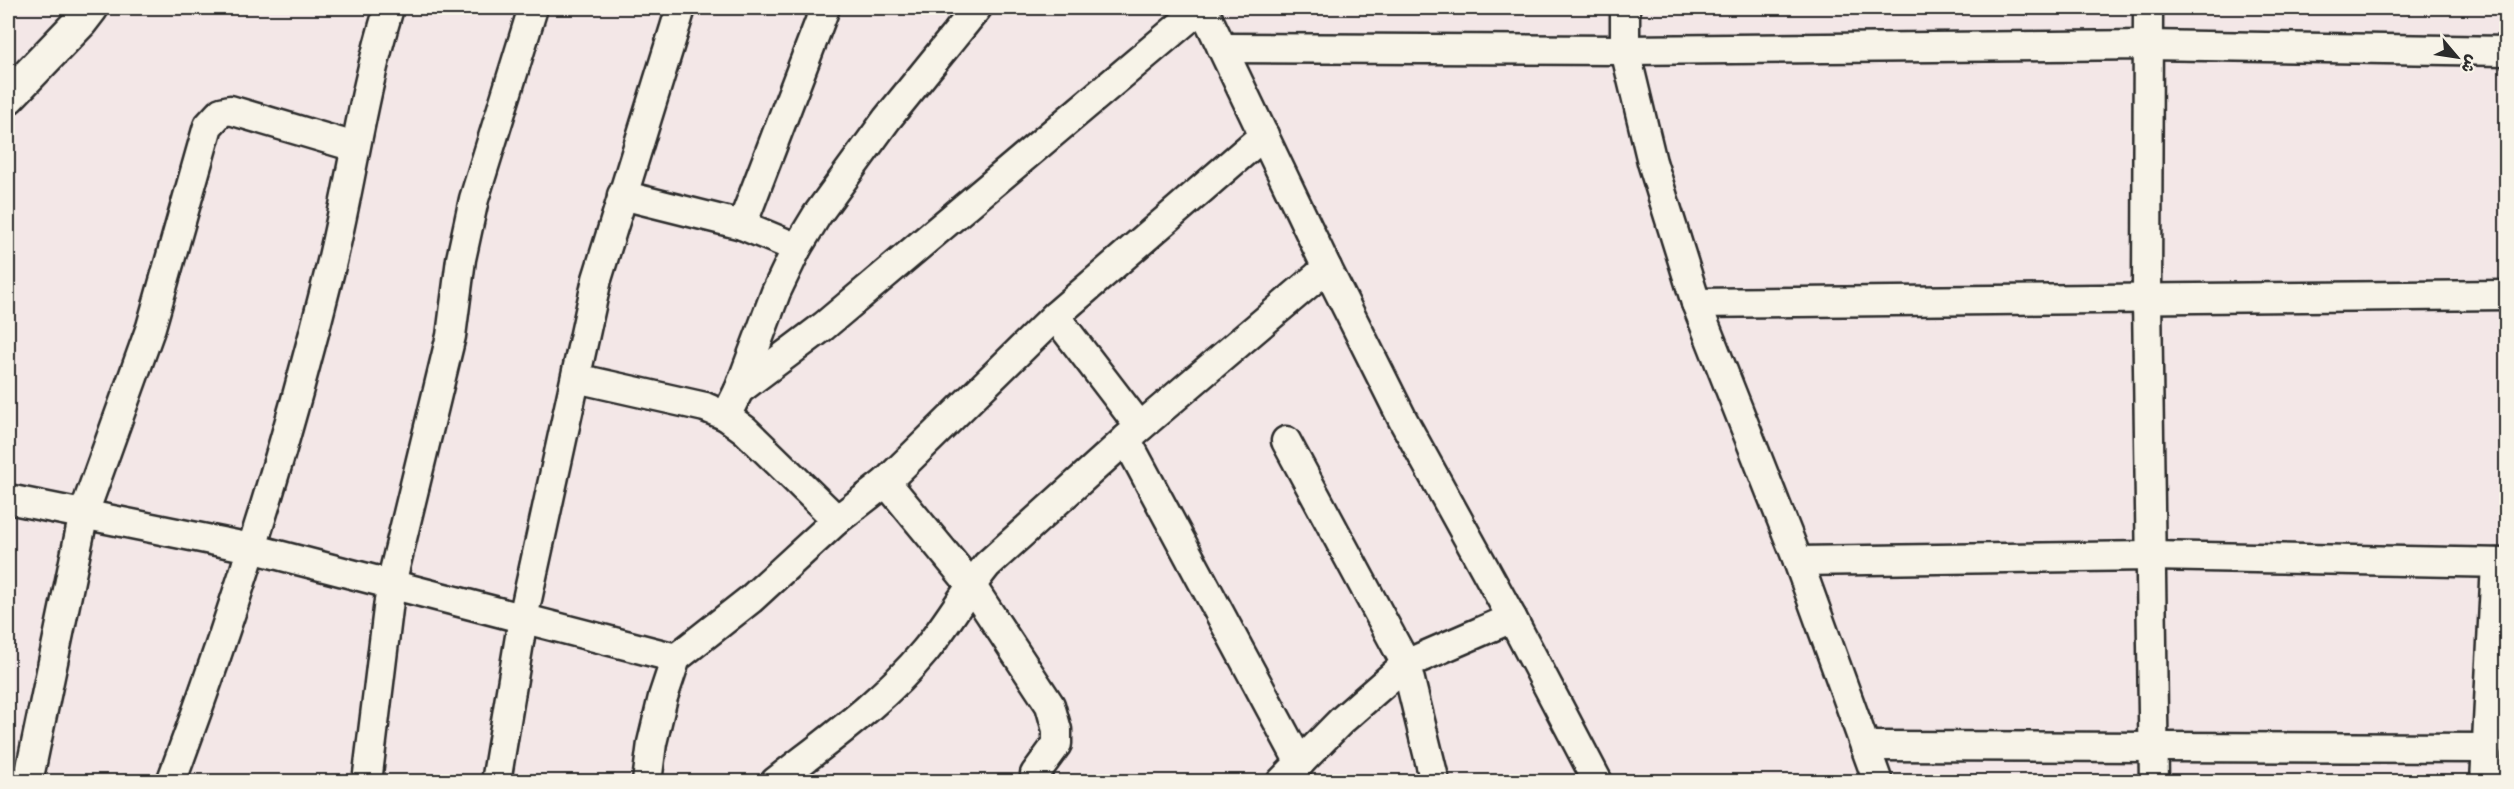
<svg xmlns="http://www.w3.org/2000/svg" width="2514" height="789" font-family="'Patrick Hand','Playpen Sans Arabic',sans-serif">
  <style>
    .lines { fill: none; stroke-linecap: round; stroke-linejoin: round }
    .minor-casing { stroke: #2b2b2b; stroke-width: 33 }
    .tertiary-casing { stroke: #2b2b2b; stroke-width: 38 }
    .minor { stroke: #f7f3e8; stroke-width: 28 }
    .tertiary { stroke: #f7f3e8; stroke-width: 33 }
  </style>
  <rect width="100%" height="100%" fill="#f3e7e7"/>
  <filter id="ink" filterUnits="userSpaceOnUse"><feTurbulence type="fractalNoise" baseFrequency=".0167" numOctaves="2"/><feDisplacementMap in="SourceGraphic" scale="12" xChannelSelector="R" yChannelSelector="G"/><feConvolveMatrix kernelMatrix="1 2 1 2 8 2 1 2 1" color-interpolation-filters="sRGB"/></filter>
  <g filter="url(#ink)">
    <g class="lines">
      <defs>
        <g id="minor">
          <path d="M 1203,8 L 1327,268 L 1403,420 L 1512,618 L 1598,782"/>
          <path d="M 1625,8 L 1625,50 L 1652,162 L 1696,303 L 1798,561 L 1878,782"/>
          <path d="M 2148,8 L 2147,299 L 2154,782"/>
          <path d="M 1222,48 L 1625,50 L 2147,45 L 2506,51"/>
          <path d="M 622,195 L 742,225 L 797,248"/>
          <path d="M 742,225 L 825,8"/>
          <path d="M 1696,303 L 2506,295"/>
          <path d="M 1055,316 L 1140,427"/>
          <path d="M 576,378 L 705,407 L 726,416 L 739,390 L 824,326 L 1201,8"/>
          <path d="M 739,390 L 776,292 L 797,248 L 817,215 L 887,119 L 977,8"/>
          <path d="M 726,416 L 745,430 L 837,520"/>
          <path d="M 1126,439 L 1300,763"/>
          <path d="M 1286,441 L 1406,664 L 1435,782"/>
          <path d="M 886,482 L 971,585 L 1050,705 L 1057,730 L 1057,744 L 1035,774"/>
          <path d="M 8,499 L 251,548 L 676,658"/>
          <path d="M 1798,561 L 2150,556 L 2506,563"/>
          <path d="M 1865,746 L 2487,748"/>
          <path d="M 28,782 L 84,513 L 151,327 L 208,126 L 221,112 L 230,110 L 355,147"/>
          <path d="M 171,782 C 233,617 287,444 329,274 C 351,185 362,95 389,8"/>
          <path d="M 367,782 L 391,584 L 451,336 L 461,259 L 474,199 L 533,8"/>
          <path d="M 496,782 L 523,618 L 597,279 L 681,8"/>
          <path d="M 647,782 L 652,743 L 663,697 L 676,658 L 751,599 L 837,520 L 886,482 L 1055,316 L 1264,135"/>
          <path d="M 775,782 C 827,741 883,702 925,651 C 948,623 965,592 987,565 L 1126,439 L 1327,268"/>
          <path d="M 1281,782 L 1341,721 L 1406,664 L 1512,618"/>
          <path d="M 2485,782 L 2496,563"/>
        </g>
        <path id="tertiary" d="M 8,97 L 81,21 L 91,8"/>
      </defs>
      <use href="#minor" class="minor-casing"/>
      <use href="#tertiary" class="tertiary-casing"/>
      <use href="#minor" class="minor"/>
      <use href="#tertiary" class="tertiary"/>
    </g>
  </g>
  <rect width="2514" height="789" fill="none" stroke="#f7f3e8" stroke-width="30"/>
  <rect x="15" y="15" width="2484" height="759" fill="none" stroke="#2b2b2b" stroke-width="2" filter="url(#ink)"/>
  <g transform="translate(2457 57) rotate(119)" stroke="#f7f3e8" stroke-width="4.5" paint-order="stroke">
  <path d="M0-4.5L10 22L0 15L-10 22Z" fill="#2b2b2b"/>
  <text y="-9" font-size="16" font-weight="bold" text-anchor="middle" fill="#2b2b2b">ش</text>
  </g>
</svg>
